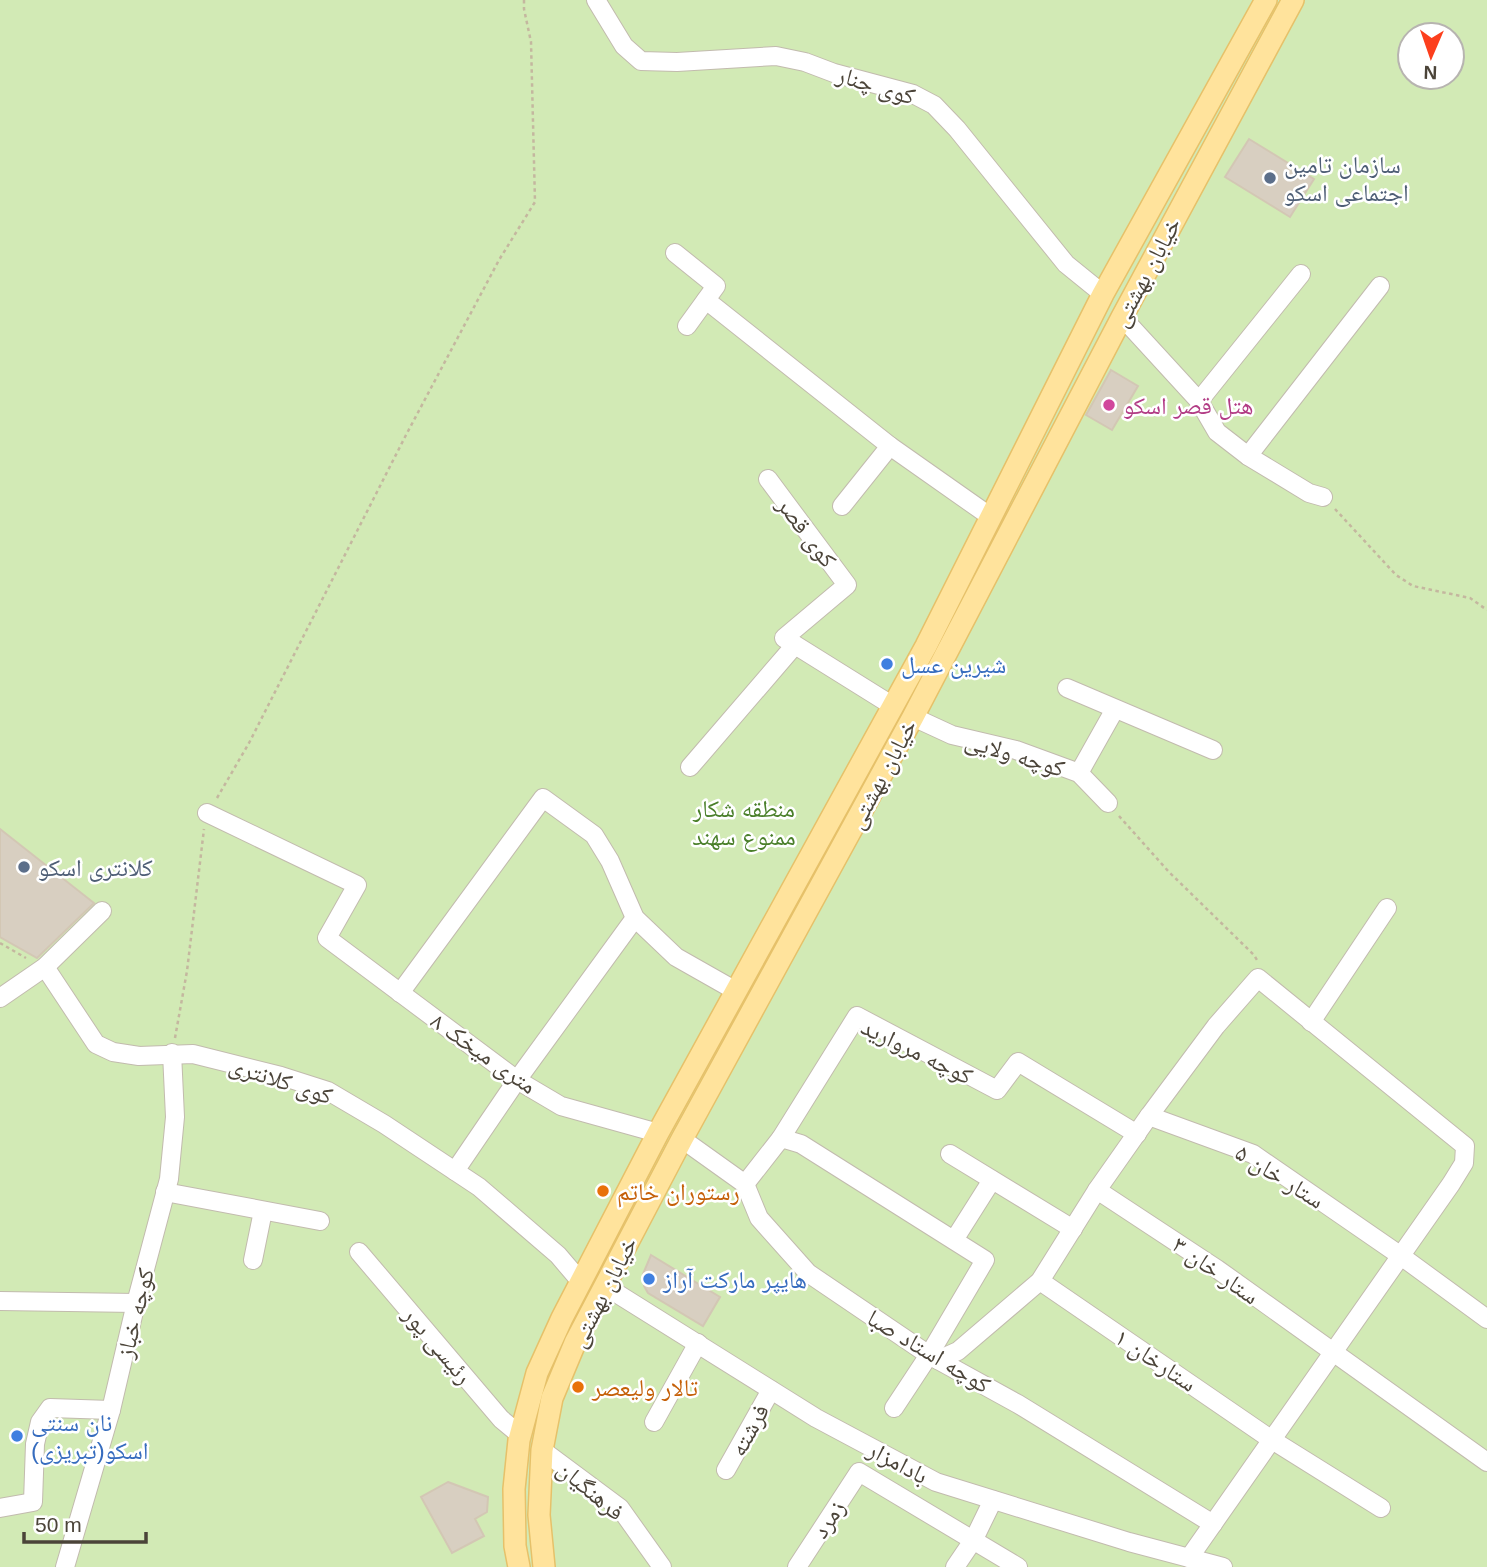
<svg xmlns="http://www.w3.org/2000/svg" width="1487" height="1567" font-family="Helvetica,'Noto Naskh Arabic',sans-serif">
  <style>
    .green { fill: #d2eab5; fill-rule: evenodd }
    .building { fill: #d8cfc1; stroke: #d3c7b4; stroke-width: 2 }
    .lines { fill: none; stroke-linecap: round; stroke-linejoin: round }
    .minor-casing { stroke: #c2bbae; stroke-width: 20 }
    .major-casing { stroke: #e6c16a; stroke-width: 24 }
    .path { stroke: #c4b79f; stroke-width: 2.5; stroke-dasharray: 3.5 3.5; stroke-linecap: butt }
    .minor { stroke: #fff; stroke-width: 18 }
    .major { stroke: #ffe39c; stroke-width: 21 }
    .service-dot { fill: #5c6f8a; stroke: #fff; stroke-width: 2.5 }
    .hotel-dot { fill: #d1479c; stroke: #fff; stroke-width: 2.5 }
    .shop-dot { fill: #3f7fe0; stroke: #fff; stroke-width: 2.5 }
    .food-dot { fill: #e8710a; stroke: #fff; stroke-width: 2.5 }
    .labels { text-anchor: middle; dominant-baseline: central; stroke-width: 5; stroke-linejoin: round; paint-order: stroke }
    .street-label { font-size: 24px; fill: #4b4439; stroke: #fff }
    .service-label { font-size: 24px; fill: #4e5e75; stroke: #fff; text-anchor: start }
    .hotel-label { font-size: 24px; fill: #b23c85; stroke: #fff; text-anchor: start }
    .shop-label { font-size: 24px; fill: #366cbe; stroke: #fff; text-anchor: start }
    .park-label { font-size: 24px; fill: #4a7f2a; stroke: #fff }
    .food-label { font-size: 24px; fill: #c56008; stroke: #fff; text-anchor: start }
  </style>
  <rect width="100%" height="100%" fill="#f6f3ec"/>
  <path class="green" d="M 0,0 L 1487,0 L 1487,1567 L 0,1567 ZM 1410,35 L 1452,35 L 1452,77 L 1410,77 Z"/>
  <g class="building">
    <path d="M 1249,139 L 1314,179 L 1290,217 L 1225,177 Z"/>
    <path d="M 1111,370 L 1138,386 L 1112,430 L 1086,415 Z"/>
    <path d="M 0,829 L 94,903 L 37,958 L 0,937 Z"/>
    <path d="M 651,1255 L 720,1297 L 703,1326 L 648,1293 L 644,1286 L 643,1274 Z"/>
    <path d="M 448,1482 L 488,1497 L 487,1512 L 475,1519 L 484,1536 L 452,1553 L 421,1497 Z"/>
  </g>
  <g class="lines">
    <defs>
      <g id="minor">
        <path d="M 596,0 L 624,46 L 641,61 L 677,62 L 776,56 L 805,62 L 834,73 L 913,94 L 934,105 L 957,129 L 1066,264 L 1103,294"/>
        <path d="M 675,253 L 716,286 L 687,326"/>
        <path d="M 706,300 L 890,446 L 991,517"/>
        <path d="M 1122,317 L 1199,401 L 1217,432 L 1248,456 L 1309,493 L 1323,497"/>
        <path d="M 1199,401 L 1301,274"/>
        <path d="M 1248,456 L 1380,286"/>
        <path d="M 768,479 L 847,585 L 784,638 L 893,706"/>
        <path d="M 842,506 L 890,446"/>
        <path d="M 1067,688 L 1213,750"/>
        <path d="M 913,717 L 952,735 L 1016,750 L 1079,773 L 1108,803"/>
        <path d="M 690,767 L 795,645"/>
        <path d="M 1079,773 L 1115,709"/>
        <path d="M 207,813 L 357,885 L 327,938 L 517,1080 L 561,1106 L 658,1133"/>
        <path d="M 45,967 L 96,1044 L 113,1052 L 139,1056 L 193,1054 L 281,1076 L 328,1091 L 384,1124 L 479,1187 L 558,1255 L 581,1282"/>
        <path d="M 400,993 L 543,798 L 594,835 L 610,861 L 635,918 L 676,957 L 736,991"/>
        <path d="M 0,998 L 45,967 L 102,911"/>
        <path d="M 1311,1022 L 1387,908"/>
        <path d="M 1149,1116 L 1253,1154 L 1401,1256 L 1487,1319"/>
        <path d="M 781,1138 L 857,1016 L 997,1090 L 1018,1062 L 1137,1134"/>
        <path d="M 682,1139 L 745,1184 L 759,1218 L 808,1273 L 929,1355 L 1018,1404 L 1213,1524"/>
        <path d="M 950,1154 L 1073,1229"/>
        <path d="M 455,1171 L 517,1080 L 635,918"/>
        <path d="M 745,1184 L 781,1138 L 801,1144 L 985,1260 L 929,1355 L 894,1408"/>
        <path d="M 1097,1190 L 1217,1269 L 1487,1462"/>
        <path d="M 165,1192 L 320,1221"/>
        <path d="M 954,1240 L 992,1180"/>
        <path d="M 359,1252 L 501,1419 L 520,1435"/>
        <path d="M 253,1260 L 263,1211"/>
        <path d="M 1040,1281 L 1272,1440 L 1381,1508"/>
        <path d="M 605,1286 L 816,1418 L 936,1482 L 1129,1542 L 1223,1567"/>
        <path d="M 0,1301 L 136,1303"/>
        <path d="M 938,1360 L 958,1351 L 1040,1281 L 1097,1190 L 1149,1116 L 1216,1026 L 1258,978 L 1465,1146 L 1464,1163 L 1451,1184 L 1189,1558"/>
        <path d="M 654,1422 L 698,1343"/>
        <path d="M 542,1450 L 620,1508 L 662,1567"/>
        <path d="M 726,1470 L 771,1390"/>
        <path d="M 0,1508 L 33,1502 L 35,1444 L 40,1422 L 50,1408 L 111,1410"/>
        <path d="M 65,1567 L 111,1410 L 136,1303 L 169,1179 L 175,1117 L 172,1053"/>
        <path d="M 797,1567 L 859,1472 L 1018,1567"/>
        <path d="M 955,1567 L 974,1539 L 993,1500"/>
      </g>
      <g id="major">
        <path d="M 519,1567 L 515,1546 L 514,1489 L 519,1440 L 537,1373 L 562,1318 L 658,1133 L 926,646 L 1103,294 L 1266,0"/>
        <path d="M 544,1567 L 539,1515 L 542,1450 L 552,1398 L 575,1343 L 682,1139 L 913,717 L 1122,317 L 1293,0"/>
      </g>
    </defs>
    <use href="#minor" class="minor-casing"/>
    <use href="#major" class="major-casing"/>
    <g class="path">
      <path d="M 1335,509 L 1396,575 L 1413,586 L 1470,598 L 1487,610"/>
      <path d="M 217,798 L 249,743 L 406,435 L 499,260 L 535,202 L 531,42 L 524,9 L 524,0"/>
      <path d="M 1119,816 L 1169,872 L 1254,955 L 1257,960"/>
      <path d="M 0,943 L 26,958"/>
      <path d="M 175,1038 L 187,971 L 204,829"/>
    </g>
    <use href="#minor" class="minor"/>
    <use href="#major" class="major"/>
  </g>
  <g class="service-dot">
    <circle cx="1270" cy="178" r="7"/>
    <circle cx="24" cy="867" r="7"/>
  </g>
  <circle class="hotel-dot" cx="1109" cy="405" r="7"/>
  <g class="shop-dot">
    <circle cx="887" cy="664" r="7"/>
    <circle cx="649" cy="1279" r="7"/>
    <circle cx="17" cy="1436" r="7"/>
  </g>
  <g class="food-dot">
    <circle cx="603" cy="1191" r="7"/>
    <circle cx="578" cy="1387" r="7"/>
  </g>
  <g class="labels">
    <g class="street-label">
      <text transform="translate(876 85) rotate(17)">کوی چنار</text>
      <text transform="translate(1146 272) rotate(-62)">خیابان بهشتی</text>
      <text transform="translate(807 532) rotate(53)">کوی قصر</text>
      <text transform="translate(1015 754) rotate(17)">کوچه ولایی</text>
      <text transform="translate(882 774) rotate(-62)">خیابان بهشتی</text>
      <text transform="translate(917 1051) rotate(26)">کوچه مروارید</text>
      <text transform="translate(484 1053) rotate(35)">۸ متری میخک</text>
      <text transform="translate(281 1080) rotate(18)">کوی کلانتری</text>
      <text transform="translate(1280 1176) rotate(32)">ستار خان ۵</text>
      <text transform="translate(1216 1270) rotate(35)">ستار خان ۳</text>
      <text transform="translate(603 1292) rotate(-63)">خیابان بهشتی</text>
      <text transform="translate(135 1313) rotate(-76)">کوچه خباز</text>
      <text transform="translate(438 1345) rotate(50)">رئیسی پور</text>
      <text transform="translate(929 1351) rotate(31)">کوچه استاد صبا</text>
      <text transform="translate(1156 1360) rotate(34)">ستارخان ۱</text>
      <text transform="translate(749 1430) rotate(-61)">فرشته</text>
      <text transform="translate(898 1462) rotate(28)">بادامزار</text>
      <text transform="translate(591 1490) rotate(40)">فرهنگیان</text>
      <text transform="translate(828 1519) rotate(-57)">زمرد</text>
    </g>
    <g class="service-label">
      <text x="1284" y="164">سازمان تامین<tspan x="1284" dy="28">اجتماعی اسکو</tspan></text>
      <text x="38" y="867">کلانتری اسکو</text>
    </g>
    <g class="hotel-label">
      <text x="1123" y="405">هتل قصر اسکو</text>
    </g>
    <g class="shop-label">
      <text x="901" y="664">شیرین عسل</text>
      <text x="663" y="1279">هایپر مارکت آراز</text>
      <text x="31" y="1422">نان سنتی<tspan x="31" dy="28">اسکو(تبریزی)</tspan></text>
    </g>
    <g class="park-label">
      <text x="744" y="808">منطقه شکار<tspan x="744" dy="28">ممنوع سهند</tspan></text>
    </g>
    <g class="food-label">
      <text x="617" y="1191">رستوران خاتم</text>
      <text x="592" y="1387">تالار ولیعصر</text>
    </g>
  </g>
  <g transform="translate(1431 56) rotate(182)"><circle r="33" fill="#ffffff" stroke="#b7b4b0" stroke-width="2"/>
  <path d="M0-5L12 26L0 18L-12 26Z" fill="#fc3f1d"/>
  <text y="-10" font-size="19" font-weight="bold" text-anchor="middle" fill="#4b4439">N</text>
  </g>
  <path d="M24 1532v10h122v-10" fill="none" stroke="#4b4439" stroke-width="3.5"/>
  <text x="35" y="1532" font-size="21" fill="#4b4439" stroke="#ffffff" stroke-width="5" paint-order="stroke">50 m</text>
</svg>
